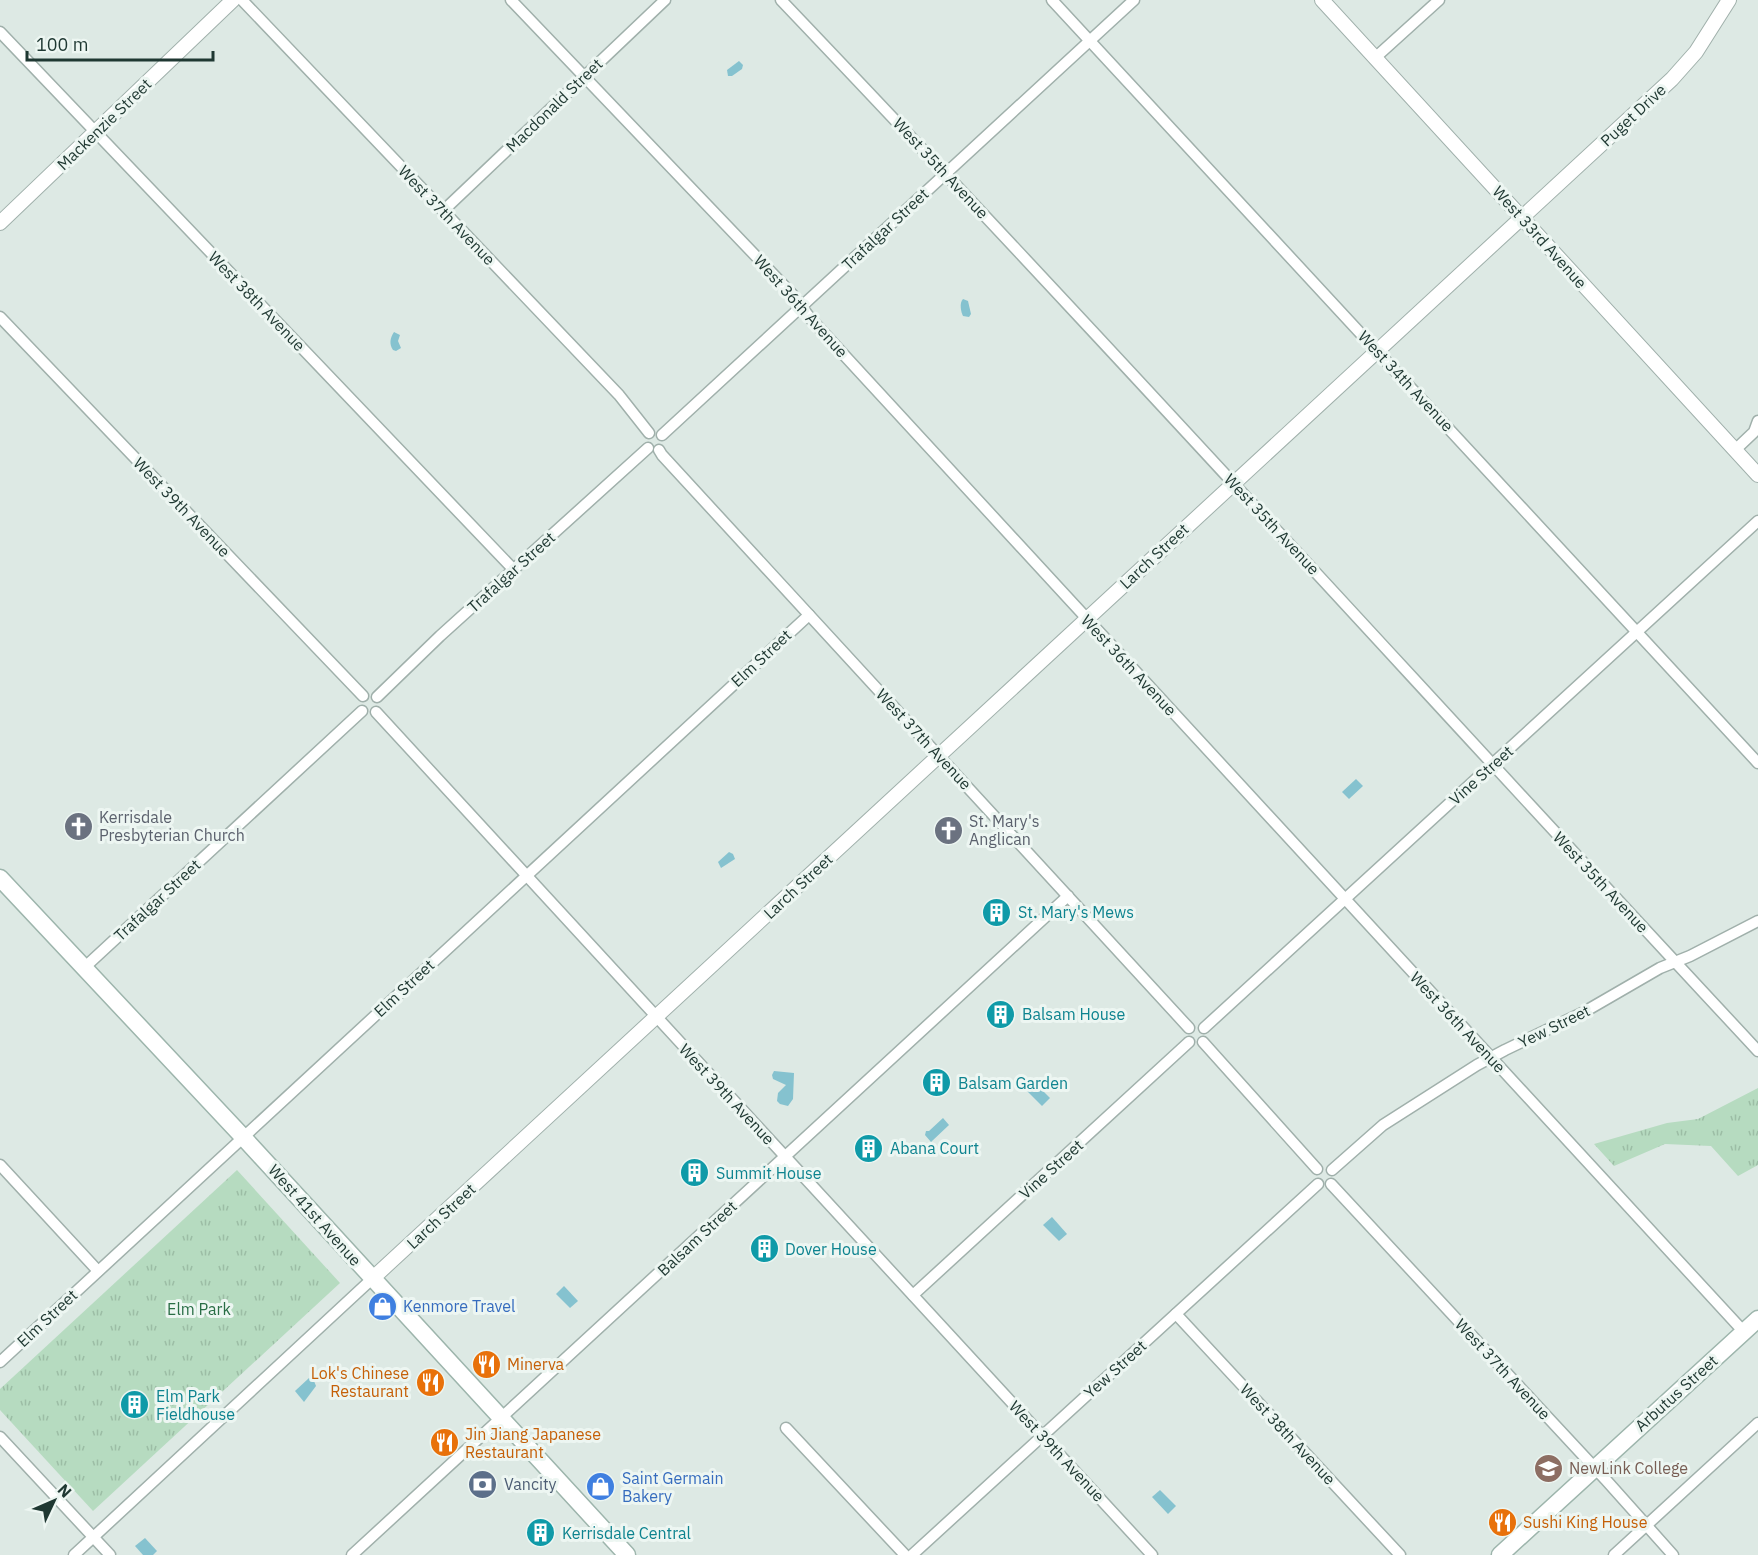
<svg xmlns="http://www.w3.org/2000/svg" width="1758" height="1555" font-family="'IBM Plex Sans',sans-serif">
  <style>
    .park { fill: url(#park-tufts) }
    .water { fill: #85c2cf }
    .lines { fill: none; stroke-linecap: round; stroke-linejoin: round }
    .minor-casing { stroke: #a0b0ab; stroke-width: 13 }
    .tertiary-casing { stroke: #a0b0ab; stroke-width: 16 }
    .secondary-casing { stroke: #9db5ac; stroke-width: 19 }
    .minor { stroke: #fff; stroke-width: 10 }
    .tertiary { stroke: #fff; stroke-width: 14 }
    .secondary { stroke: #fff; stroke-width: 16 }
    .labels { text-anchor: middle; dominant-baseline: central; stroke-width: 6; stroke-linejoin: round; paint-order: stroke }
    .street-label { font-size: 16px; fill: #1f3832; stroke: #edf6f2 }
    .worship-label { font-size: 16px; fill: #5b616d; stroke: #edf6f2; text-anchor: start }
    .culture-label { font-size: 16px; fill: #0d838f; stroke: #edf6f2; text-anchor: start }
    .shop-label { font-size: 16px; fill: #366cbe; stroke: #edf6f2; text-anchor: start }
    .park-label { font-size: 16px; fill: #2a6e46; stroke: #edf6f2 }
    .food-label { font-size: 16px; fill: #c56008; stroke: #edf6f2; text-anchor: start }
    .education-label { font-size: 16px; fill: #785e54; stroke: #edf6f2; text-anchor: start }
    .service-label { font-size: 16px; fill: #4e5e75; stroke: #edf6f2; text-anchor: start }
  </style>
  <defs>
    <pattern id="park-tufts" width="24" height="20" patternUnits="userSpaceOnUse" patternTransform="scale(1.5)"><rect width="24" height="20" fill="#b6dbc0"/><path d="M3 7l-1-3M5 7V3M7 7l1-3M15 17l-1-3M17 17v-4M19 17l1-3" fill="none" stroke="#9cbda5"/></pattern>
  </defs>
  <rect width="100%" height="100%" fill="#dde9e4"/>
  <g class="park">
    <path d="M 1758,1088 L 1758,1165 L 1738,1176 L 1711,1146 L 1665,1144 L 1614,1166 L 1594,1144 L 1667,1123 L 1698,1119 Z"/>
    <path d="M 237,1170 L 340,1283 L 93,1511 L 0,1410 L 0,1389 Z"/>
  </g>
  <g class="water">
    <path d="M 739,61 L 743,65 L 742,69 L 732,76 L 728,76 L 727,70 Z"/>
    <path d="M 963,299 L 968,301 L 971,314 L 969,317 L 963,316 C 961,312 959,303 963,299 Z"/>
    <path d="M 394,332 L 400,335 L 398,341 L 401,348 L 396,351 L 393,350 C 389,344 390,338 394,332 Z"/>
    <path d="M 1356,779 L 1363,786 L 1349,799 L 1342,792 Z"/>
    <path d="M 729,852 L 733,854 L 735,859 L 721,868 L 718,862 Z"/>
    <path d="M 774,1071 L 794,1073 L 793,1099 L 788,1106 L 780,1104 L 777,1101 L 778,1093 L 786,1085 L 773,1079 L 772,1075 Z"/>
    <path d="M 1033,1081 L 1050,1098 L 1042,1106 L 1025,1089 Z"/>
    <path d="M 943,1118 L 949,1125 L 931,1142 L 925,1135 L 926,1131 L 929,1131 Z"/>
    <path d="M 1052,1217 L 1067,1234 L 1059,1241 L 1043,1225 Z"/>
    <path d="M 564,1286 L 578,1301 L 570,1308 L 556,1294 Z"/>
    <path d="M 309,1378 L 314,1381 L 316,1386 L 304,1402 L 295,1391 Z"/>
    <path d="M 1160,1490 L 1176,1506 L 1168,1514 L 1152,1497 Z"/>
    <path d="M 145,1538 L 157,1551 L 153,1555 L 143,1555 L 135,1546 Z"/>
  </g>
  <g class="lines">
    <defs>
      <g id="minor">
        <path d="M 242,0 L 619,395 L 649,433"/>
        <path d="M 511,0 L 792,294 L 810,318 L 1744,1332"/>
        <path d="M 781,0 C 1111,346 1432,701 1758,1051"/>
        <path d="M 1052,0 L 1758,763"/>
        <path d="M 0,32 L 514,570"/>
        <path d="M 1376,57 L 1439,0"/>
        <path d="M 443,211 L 665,0"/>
        <path d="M 0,317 L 363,696"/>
        <path d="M 662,435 L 1134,0"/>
        <path d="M 659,450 L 662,455 L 1189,1028"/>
        <path d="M 1735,450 L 1754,432 L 1758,421"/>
        <path d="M 377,697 L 440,636 L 648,448"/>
        <path d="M 376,712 L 1152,1555"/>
        <path d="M 85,967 L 362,711"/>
        <path d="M 1204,1028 L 1758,521"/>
        <path d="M 1203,1042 L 1317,1169"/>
        <path d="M 0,1165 L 98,1271"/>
        <path d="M 1332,1170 L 1383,1125 L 1477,1065 L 1505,1050 L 1584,1012 L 1660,968 L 1690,956 L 1758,921"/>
        <path d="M 1331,1184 L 1606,1480 L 1673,1555"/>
        <path d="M 913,1295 L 1189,1042"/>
        <path d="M 1176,1314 L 1400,1555"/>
        <path d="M 0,1362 L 809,615"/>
        <path d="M 786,1428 L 905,1555"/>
        <path d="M 0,1437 L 110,1555"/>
        <path d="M 74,1555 L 373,1278"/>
        <path d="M 352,1555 L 1068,896"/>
        <path d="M 912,1555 L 1318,1184"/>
        <path d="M 1614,1555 L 1758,1423"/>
      </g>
      <g id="tertiary">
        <path d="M 1322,0 L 1758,475"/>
        <path d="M 0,223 L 233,0"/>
        <path d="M 373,1278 L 1672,79 L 1696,52 L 1729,0"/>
      </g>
      <g id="secondary">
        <path d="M 0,878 L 243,1137 L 627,1555"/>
        <path d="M 1500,1555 L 1758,1319"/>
      </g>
    </defs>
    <use href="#minor" class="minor-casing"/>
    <use href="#tertiary" class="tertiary-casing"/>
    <use href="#secondary" class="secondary-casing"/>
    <use href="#minor" class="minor"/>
    <use href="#tertiary" class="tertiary"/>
    <use href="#secondary" class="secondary"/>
  </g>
  <defs>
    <symbol id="church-disc" viewBox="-11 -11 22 22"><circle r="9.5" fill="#6b7280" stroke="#edf6f2"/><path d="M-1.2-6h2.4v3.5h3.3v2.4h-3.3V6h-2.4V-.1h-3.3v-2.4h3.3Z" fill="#fff"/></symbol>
    <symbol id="building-disc" viewBox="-11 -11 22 22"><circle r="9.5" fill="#0f9aa8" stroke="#edf6f2"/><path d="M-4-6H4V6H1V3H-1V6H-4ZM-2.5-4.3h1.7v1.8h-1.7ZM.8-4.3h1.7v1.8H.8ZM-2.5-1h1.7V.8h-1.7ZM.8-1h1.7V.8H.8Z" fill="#fff"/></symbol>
    <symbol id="shop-disc" viewBox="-11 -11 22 22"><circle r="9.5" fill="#3f7fe0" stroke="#edf6f2"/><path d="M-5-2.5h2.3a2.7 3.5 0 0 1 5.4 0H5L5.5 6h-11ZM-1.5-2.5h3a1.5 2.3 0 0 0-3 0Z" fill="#fff"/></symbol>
    <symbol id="restaurant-disc" viewBox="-11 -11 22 22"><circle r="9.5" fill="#e8710a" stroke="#edf6f2"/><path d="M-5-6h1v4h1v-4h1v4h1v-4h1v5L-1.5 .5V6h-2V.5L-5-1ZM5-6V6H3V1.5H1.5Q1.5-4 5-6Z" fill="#fff"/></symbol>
    <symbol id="university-disc" viewBox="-11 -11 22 22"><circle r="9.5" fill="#8d6e63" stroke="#edf6f2"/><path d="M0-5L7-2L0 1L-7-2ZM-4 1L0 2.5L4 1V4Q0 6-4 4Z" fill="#fff"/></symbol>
    <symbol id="bank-disc" viewBox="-11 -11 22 22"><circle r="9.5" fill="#5c6f8a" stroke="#edf6f2"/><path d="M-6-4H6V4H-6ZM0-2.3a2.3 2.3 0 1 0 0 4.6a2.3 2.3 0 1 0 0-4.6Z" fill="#fff"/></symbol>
  </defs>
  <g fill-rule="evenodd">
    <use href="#church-disc" x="62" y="810" width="33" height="33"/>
    <use href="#church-disc" x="932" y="814" width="33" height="33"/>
    <use href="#building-disc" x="980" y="896" width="33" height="33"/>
    <use href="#building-disc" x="984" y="998" width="33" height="33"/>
    <use href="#building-disc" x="920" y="1066" width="33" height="33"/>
    <use href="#building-disc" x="852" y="1132" width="33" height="33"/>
    <use href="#building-disc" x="678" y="1156" width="33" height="33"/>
    <use href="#building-disc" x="748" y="1232" width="33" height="33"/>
    <use href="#shop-disc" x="366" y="1290" width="33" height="33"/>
    <use href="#restaurant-disc" x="470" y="1348" width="33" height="33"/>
    <use href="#restaurant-disc" x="414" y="1366" width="33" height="33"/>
    <use href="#building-disc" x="118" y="1388" width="33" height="33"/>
    <use href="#restaurant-disc" x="428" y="1426" width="33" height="33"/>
    <use href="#university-disc" x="1532" y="1452" width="33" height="33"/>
    <use href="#bank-disc" x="466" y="1468" width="33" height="33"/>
    <use href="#shop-disc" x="584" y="1470" width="33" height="33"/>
    <use href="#restaurant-disc" x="1486" y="1506" width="33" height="33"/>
    <use href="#building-disc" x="524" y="1516" width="33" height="33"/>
  </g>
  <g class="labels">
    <g class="street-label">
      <text transform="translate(554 105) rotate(-44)">Macdonald Street</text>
      <text transform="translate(1633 115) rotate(-43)">Puget Drive</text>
      <text transform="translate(104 124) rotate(-44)">Mackenzie Street</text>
      <text transform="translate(941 168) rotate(47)">West 35th Avenue</text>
      <text transform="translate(447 215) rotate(46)">West 37th Avenue</text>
      <text transform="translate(885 229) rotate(-43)">Trafalgar Street</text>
      <text transform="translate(1540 237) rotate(48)">West 33rd Avenue</text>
      <text transform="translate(257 301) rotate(46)">West 38th Avenue</text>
      <text transform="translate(801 306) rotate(48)">West 36th Avenue</text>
      <text transform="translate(1406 381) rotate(47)">West 34th Avenue</text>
      <text transform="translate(182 507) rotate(46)">West 39th Avenue</text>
      <text transform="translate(1272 524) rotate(47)">West 35th Avenue</text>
      <text transform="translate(1154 556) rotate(-43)">Larch Street</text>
      <text transform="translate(511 572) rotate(-42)">Trafalgar Street</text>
      <text transform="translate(761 658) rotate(-43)">Elm Street</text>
      <text transform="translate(1129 665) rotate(47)">West 36th Avenue</text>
      <text transform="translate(924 739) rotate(47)">West 37th Avenue</text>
      <text transform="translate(1481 775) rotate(-42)">Vine Street</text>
      <text transform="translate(1601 882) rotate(47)">West 35th Avenue</text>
      <text transform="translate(798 886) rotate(-43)">Larch Street</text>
      <text transform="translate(157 900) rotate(-43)">Trafalgar Street</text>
      <text transform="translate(404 988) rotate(-43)">Elm Street</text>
      <text transform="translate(1458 1022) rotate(47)">West 36th Avenue</text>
      <text transform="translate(1554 1026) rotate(-26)">Yew Street</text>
      <text transform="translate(727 1094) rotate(47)">West 39th Avenue</text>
      <text transform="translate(1051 1169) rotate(-42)">Vine Street</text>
      <text transform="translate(315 1215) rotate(48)">West 41st Avenue</text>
      <text transform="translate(441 1216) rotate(-43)">Larch Street</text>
      <text transform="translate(697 1238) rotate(-43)">Balsam Street</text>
      <text transform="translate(47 1318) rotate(-43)">Elm Street</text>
      <text transform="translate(1115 1369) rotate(-42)">Yew Street</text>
      <text transform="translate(1503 1369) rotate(47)">West 37th Avenue</text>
      <text transform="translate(1676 1393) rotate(-42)">Arbutus Street</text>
      <text transform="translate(1288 1434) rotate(47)">West 38th Avenue</text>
      <text transform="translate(1057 1451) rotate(47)">West 39th Avenue</text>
    </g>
    <g class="worship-label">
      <text x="99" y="817">Kerrisdale<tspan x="99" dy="18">Presbyterian Church</tspan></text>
      <text x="969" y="821">St. Mary's<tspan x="969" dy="18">Anglican</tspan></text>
    </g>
    <g class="culture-label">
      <text x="1018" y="912">St. Mary's Mews</text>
      <text x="1022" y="1014">Balsam House</text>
      <text x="958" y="1083">Balsam Garden</text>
      <text x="890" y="1148">Abana Court</text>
      <text x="716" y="1173">Summit House</text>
      <text x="785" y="1249">Dover House</text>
      <text x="156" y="1396">Elm Park<tspan x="156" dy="18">Fieldhouse</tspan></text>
      <text x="562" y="1533">Kerrisdale Central</text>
    </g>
    <g class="shop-label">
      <text x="403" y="1306">Kenmore Travel</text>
      <text x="622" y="1478">Saint Germain<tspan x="622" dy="18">Bakery</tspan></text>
    </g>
    <g class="park-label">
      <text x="199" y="1309">Elm Park</text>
    </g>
    <g class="food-label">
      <text x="507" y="1364">Minerva</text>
      <text x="409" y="1373" text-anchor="end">Lok's Chinese<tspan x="409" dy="18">Restaurant</tspan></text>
      <text x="465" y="1434">Jin Jiang Japanese<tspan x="465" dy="18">Restaurant</tspan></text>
      <text x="1523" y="1522">Sushi King House</text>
    </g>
    <g class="education-label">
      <text x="1569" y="1468">NewLink College</text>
    </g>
    <g class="service-label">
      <text x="504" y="1484">Vancity</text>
    </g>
  </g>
  <g transform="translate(54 1501) rotate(46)" stroke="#edf6f2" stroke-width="4.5" paint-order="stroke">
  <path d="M0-4.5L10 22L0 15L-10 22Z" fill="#1f3832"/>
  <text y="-9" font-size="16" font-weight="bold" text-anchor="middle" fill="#1f3832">N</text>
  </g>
  <path d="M27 51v9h186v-9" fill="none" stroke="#1f3832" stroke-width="3"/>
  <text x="36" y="51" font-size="18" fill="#1f3832" stroke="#edf6f2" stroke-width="4.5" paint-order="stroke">100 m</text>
</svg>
